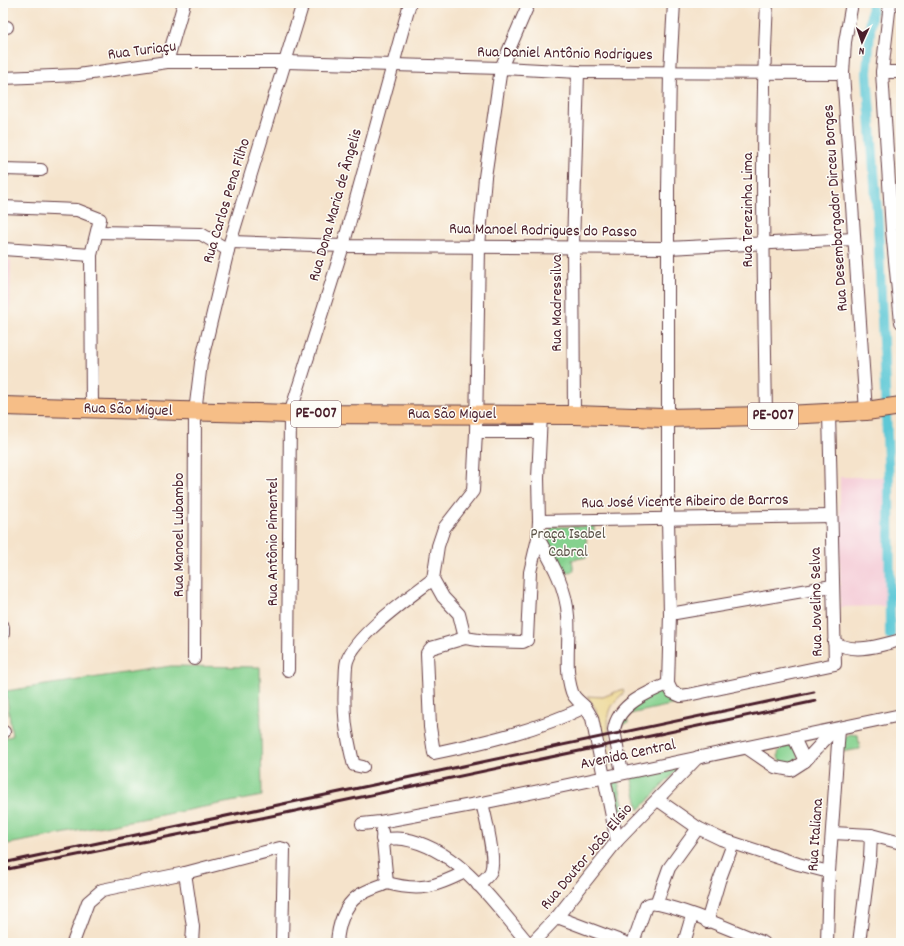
<svg xmlns="http://www.w3.org/2000/svg" width="904" height="946" font-family="Dekko,sans-serif">
  <style>
    .built { fill: #f5cfd9 }
    .green { fill: #85d18e; stroke: #68785c }
    .sand { fill: #eeda9e; stroke: #9c7c64 }
    .lines { fill: none; stroke-linecap: round; stroke-linejoin: round }
    .canal { stroke: #5dc8d6; stroke-width: 10 }
    .street-casing { stroke: #643c43; stroke-width: 14 }
    .primary-casing { stroke: #643c43; stroke-width: 20 }
    .street { stroke: #fff; stroke-width: 12 }
    .primary { stroke: #f6be87; stroke-width: 18 }
    .rail { stroke: #4a1f2b; stroke-width: 3 }
    .labels { text-anchor: middle; dominant-baseline: central; stroke-width: 3; stroke-linejoin: round; paint-order: stroke }
    .shield { fill: #fdfcf7; stroke: #806168; stroke-width: 1 }
    .shield-label { font-size: 15px; font-weight: bold; fill: #4a1f2b }
    .street-label { font-size: 16px; fill: #4a1f2b; stroke: #fdfcf7 }
    .park-label { font-size: 16px; fill: #5c5449; stroke: #fdfcf7 }
  </style>
  <rect width="100%" height="100%" fill="#fdfcf7"/>
  <filter id="ink" filterUnits="userSpaceOnUse"><feTurbulence type="fractalNoise" baseFrequency=".025" numOctaves="2"/><feDisplacementMap in="SourceGraphic" scale="8" xChannelSelector="R" yChannelSelector="G"/><feConvolveMatrix kernelMatrix="1 2 1 2 8 2 1 2 1" color-interpolation-filters="sRGB"/></filter>
  <filter id="wash" filterUnits="userSpaceOnUse"><feTurbulence type="fractalNoise" baseFrequency=".012" numOctaves="4" result="noise"/><feDisplacementMap in="SourceGraphic" scale="16" xChannelSelector="R" yChannelSelector="G"/><feGaussianBlur stdDeviation="0.9" result="paint"/><feColorMatrix in="noise" values="0 0 0 0 0 0 0 0 0 0 0 0 0 0 0 0 0 1.4 0 .05"/><feComposite in="paint" operator="in"/></filter>
  <g filter="url(#wash)">
    <rect width="100%" height="100%" fill="#f5e3cb"/>
    <g class="built">
      <path d="M 3,260 L 11,260 L 10,314 L 3,315 Z"/>
      <path d="M 840,477 L 884,477 L 885,606 L 840,607 Z"/>
    </g>
    <g class="green">
      <path d="M 594,526 L 594,532 L 586,532 L 587,557 L 572,560 L 574,571 L 565,573 L 549,544 L 548,531 L 552,527 Z"/>
      <path d="M 171,666 L 260,667 L 262,796 L 3,845 L 3,738 L 12,736 L 6,691 Z"/>
      <path d="M 657,690 L 697,696 L 698,699 L 630,714 L 627,717 L 628,723 L 617,726 L 618,714 Z"/>
      <path d="M 850,734 L 858,735 L 860,749 L 840,752 L 843,738 Z"/>
      <circle cx="788" cy="755" r="10"/>
      <path d="M 683,764 L 639,810 L 631,775 Z"/>
      <path d="M 618,781 L 626,818 L 621,823 L 612,783 Z"/>
    </g>
    <path class="sand" d="M 623,689 L 624,693 C 599,711 610,736 614,762 L 611,766 L 607,765 L 604,762 L 596,709 L 587,696 L 603,697 Z"/>
    <g class="lines">
      <path class="canal" d="M 872,3 L 867,73 L 878,226 L 889,482 L 890,635"/>
    </g>
  </g>
  <g filter="url(#ink)">
    <g class="lines">
      <defs>
        <g id="street">
          <path d="M 852,3 L 845,42 L 843,73 L 866,411"/>
          <path d="M 890,3 L 882,72 L 892,230 L 901,322"/>
          <path d="M 3,27 L 7,27"/>
          <path d="M 167,62 L 184,3"/>
          <path d="M 882,72 L 901,72"/>
          <path d="M 3,78 L 78,75 L 167,62 L 286,62 L 501,68 L 578,72 L 843,73"/>
          <path d="M 3,169 L 41,170"/>
          <path d="M 3,207 L 77,210 L 100,219 L 91,255 L 92,409"/>
          <path d="M 97,232 L 201,234 L 228,250"/>
          <path d="M 231,242 L 343,246 L 668,248 L 854,239"/>
          <path d="M 3,249 L 91,255"/>
          <path d="M 574,415 L 573,247 L 578,72"/>
          <path d="M 766,416 C 764,279 760,140 767,3"/>
          <path d="M 476,432 L 540,432"/>
          <path d="M 539,521 L 831,516"/>
          <path d="M 538,538 C 552,563 566,586 568,616 C 570,641 564,668 572,692 C 574,699 581,702 586,708 C 588,711 590,715 592,718 L 617,841"/>
          <path d="M 670,614 L 832,586"/>
          <path d="M 3,627 L 3,634"/>
          <path d="M 465,638 L 459,614 L 443,597 L 433,579 L 438,546 L 444,528 L 473,491 L 476,432 L 479,246 L 485,177 L 501,68 L 529,3"/>
          <path d="M 465,638 L 431,648 L 427,653 L 430,727 L 434,753 C 486,742 537,730 585,707"/>
          <path d="M 465,638 L 485,641 L 523,642 L 527,640 L 530,572 L 538,538 L 539,521 L 538,478 L 541,415"/>
          <path d="M 834,642 C 854,655 880,645 901,640"/>
          <path d="M 194,659 L 195,412 L 201,363 L 229,246 L 303,3"/>
          <path d="M 288,670 L 290,414 L 343,246 L 410,3"/>
          <path d="M 668,684 L 672,692 L 681,696 L 688,695 L 835,664 L 829,413"/>
          <path d="M 3,732 L 4,732"/>
          <path d="M 794,738 L 805,761"/>
          <path d="M 747,748 L 775,767 L 791,770 L 805,761 L 834,730"/>
          <path d="M 363,767 L 354,765 L 353,762 C 346,732 343,714 345,683 C 346,676 345,668 347,661 C 356,634 410,597 433,579"/>
          <path d="M 622,773 L 614,730 C 617,705 648,692 668,684 L 670,614 L 668,519 L 668,190 L 670,72 L 674,3"/>
          <path d="M 658,800 L 698,828 L 721,839 L 798,864 L 829,872"/>
          <path d="M 362,824 L 380,822 L 482,803 L 901,715"/>
          <path d="M 833,833 L 871,835 L 901,843"/>
          <path d="M 382,839 C 389,839 397,838 404,839 C 459,849 494,903 528,943"/>
          <path d="M 185,873 L 193,927 L 192,943"/>
          <path d="M 387,883 C 420,892 435,887 465,872"/>
          <path d="M 478,885 C 482,881 489,876 491,871 C 496,860 485,815 482,803"/>
          <path d="M 656,904 L 669,868 L 698,828"/>
          <path d="M 557,917 L 626,943"/>
          <path d="M 707,922 L 719,881 L 733,844"/>
          <path d="M 73,943 L 88,902 L 102,890 L 185,873 L 280,848 L 284,849 L 282,943"/>
          <path d="M 337,943 C 338,927 344,905 358,896 C 367,890 378,887 387,883 L 382,832"/>
          <path d="M 532,943 L 557,917 L 617,841 L 698,757"/>
          <path d="M 633,943 L 646,906 C 649,903 653,903 658,904 C 693,912 730,930 764,943"/>
          <path d="M 684,943 L 692,916"/>
          <path d="M 827,943 L 829,872 L 839,729"/>
          <path d="M 859,943 L 870,857 L 871,835"/>
        </g>
        <path id="primary" d="M 3,406 L 290,414 L 574,415 L 664,418 L 766,416 L 866,411 L 901,406"/>
      </defs>
      <use href="#street" class="street-casing"/>
      <use href="#primary" class="primary-casing"/>
      <use href="#street" class="street"/>
      <use href="#primary" class="primary"/>
      <g class="rail">
        <path d="M 3,863 L 814,692"/>
        <path d="M 3,870 L 281,814 L 816,701"/>
      </g>
    </g>
  </g>
  <g class="labels">
    <g class="shield">
      <rect x="291" y="401" width="50" height="26" rx="3"/>
      <rect x="748" y="403" width="50" height="26" rx="3"/>
    </g>
    <g class="shield-label">
      <text x="316" y="414">PE-007</text>
      <text x="773" y="416">PE-007</text>
    </g>
    <g class="street-label">
      <text transform="translate(142 51) rotate(-7)">Rua Turiaçu</text>
      <text transform="translate(565 54) rotate(1)">Rua Daniel Antônio Rodrigues</text>
      <text transform="translate(227 201) rotate(-73)">Rua Carlos Pena Filho</text>
      <text transform="translate(336 205) rotate(-74)">Rua Dona Maria de Ângelis</text>
      <text transform="translate(836 208) rotate(-94)">Rua Desembargador Dirceu Borges</text>
      <text transform="translate(748 210) rotate(-90)">Rua Terezinha Lima</text>
      <text transform="translate(543 231) rotate(1)">Rua Manoel Rodrigues do Passo</text>
      <text transform="translate(557 303) rotate(-90)">Rua Madressilva</text>
      <text transform="translate(128 410) rotate(2)">Rua São Miguel</text>
      <text x="452" y="414">Rua São Miguel</text>
      <text transform="translate(685 502) rotate(-1)">Rua José Vicente Ribeiro de Barros</text>
      <text transform="translate(179 535) rotate(-90)">Rua Manoel Lubambo</text>
      <text transform="translate(273 542) rotate(-90)">Rua Antônio Pimentel</text>
      <text transform="translate(817 602) rotate(-91)">Rua Jovelino Selva</text>
      <text transform="translate(628 755) rotate(-12)">Avenida Central</text>
      <text transform="translate(816 835) rotate(-86)">Rua Italiana</text>
      <text transform="translate(587 857) rotate(-50)">Rua Doutor João Elísio</text>
    </g>
    <g class="park-label">
      <text x="568" y="534">Praça Isabel<tspan x="568" dy="18">Cabral</tspan></text>
    </g>
  </g>
  <rect width="904" height="946" fill="none" stroke="#fdfcf7" stroke-width="16"/>
  <g transform="translate(862 42) rotate(183)" stroke="#fdfcf7" stroke-width="3" paint-order="stroke">
  <path d="M0-3L7 15L0 10L-7 15Z" fill="#4a1f2b"/>
  <text y="-6" font-size="11" font-weight="bold" text-anchor="middle" fill="#4a1f2b">N</text>
  </g>
</svg>
